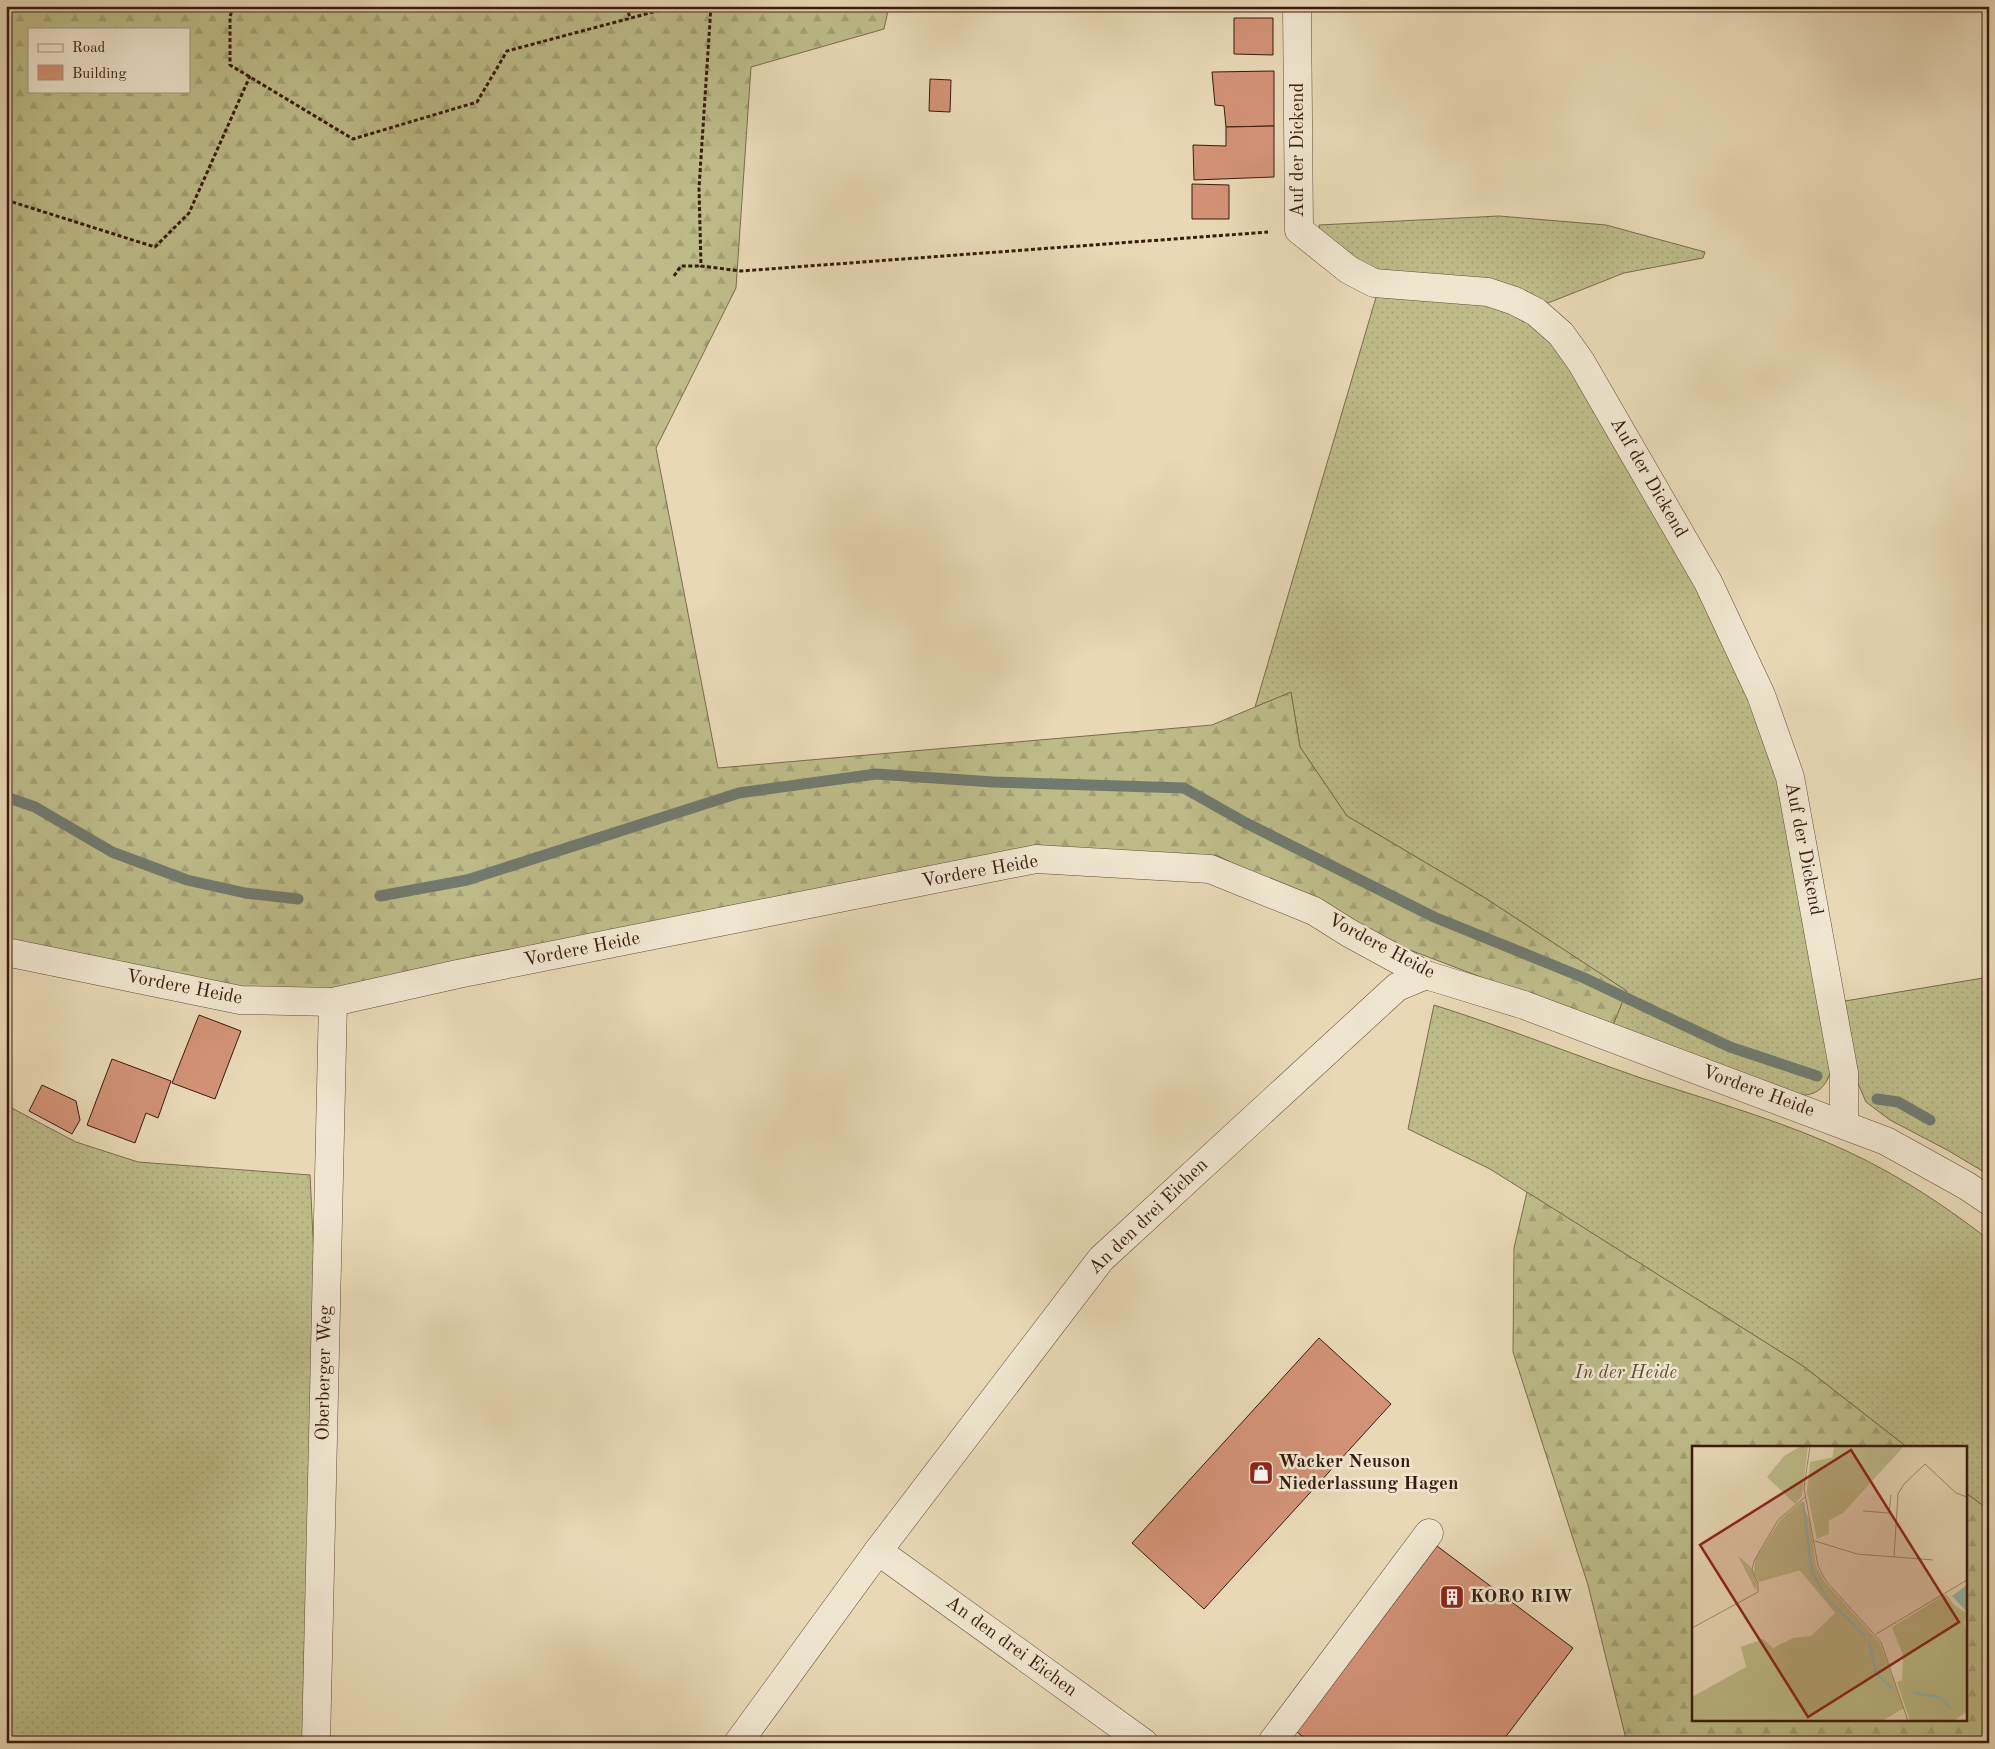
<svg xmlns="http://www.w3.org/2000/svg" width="1995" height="1749" font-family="'Old Standard TT',serif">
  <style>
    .grass { fill: url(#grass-dots); stroke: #7b6c4b }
    .forest { fill: url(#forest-firs); stroke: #7b6c4b; fill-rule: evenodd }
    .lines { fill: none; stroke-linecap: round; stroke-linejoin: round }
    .stream { stroke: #717a6e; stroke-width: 11 }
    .building { fill: #d29276; stroke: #391b0d }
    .minor-casing { stroke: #654a37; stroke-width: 29 }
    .path { stroke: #391b0d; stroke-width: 3; stroke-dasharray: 4 2.5; stroke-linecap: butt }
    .minor { stroke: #f0e6d0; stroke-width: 28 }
    .labels { text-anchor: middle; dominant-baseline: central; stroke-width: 5; stroke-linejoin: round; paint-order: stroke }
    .street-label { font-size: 19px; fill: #391b0d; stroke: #f0e6d0 }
    .park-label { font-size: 19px; font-style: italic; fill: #614b32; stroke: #f0e6d0 }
    .poi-label { font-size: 19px; font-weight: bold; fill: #391b0d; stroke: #f0e6d0; text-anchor: start }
    .inset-river { fill: none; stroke: #97baae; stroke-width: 2.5 }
    .inset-road { fill: none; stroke: #a28c72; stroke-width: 1 }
    .view { fill: #8f2418; fill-opacity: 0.15; stroke: #8f2418; stroke-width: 2.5 }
    .inset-edge { fill: none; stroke: #391b0d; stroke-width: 2.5 }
  </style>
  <defs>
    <pattern id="grass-dots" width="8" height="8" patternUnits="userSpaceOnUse" patternTransform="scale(1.25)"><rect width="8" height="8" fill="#bdbc89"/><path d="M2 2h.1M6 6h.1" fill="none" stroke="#a3a175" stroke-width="1.8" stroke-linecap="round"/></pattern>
    <pattern id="forest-firs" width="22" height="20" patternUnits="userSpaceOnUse" patternTransform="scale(1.25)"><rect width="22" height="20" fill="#bdbc89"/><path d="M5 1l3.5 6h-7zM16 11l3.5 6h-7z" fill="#a3a175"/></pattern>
  </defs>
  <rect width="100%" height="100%" fill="#e8d8b6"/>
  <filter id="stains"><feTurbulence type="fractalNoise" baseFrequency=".004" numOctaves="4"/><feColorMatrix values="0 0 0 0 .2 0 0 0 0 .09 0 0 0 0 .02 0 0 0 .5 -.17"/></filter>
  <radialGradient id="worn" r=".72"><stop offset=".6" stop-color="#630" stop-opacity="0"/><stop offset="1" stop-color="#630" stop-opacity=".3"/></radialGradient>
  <g class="grass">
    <path d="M 1499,216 L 1606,225 L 1705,252 L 1703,258 L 1624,273 L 1548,303 L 1539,299 L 1379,271 L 1357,265 L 1320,231 L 1319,225 Z"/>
    <path d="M 1377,294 L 1482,300 L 1538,323 L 1561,347 L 1721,628 L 1786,788 L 1831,1071 C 1826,1086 1817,1096 1801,1095 L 1612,1027 L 1627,991 L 1482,896 L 1347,816 L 1300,747 L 1291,693 L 1255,707 Z"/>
    <path d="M 1989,977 L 1989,1175 L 1949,1151 L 1890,1120 L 1866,1102 L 1857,1081 L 1839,1002 Z"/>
    <path d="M 1434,1005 C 1504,1027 1572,1054 1641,1078 C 1702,1098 1765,1116 1824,1141 C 1884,1166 1938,1200 1989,1240 L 1989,1510 L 1966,1493 L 1966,1448 L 1908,1448 L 1803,1366 L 1490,1169 L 1408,1129 Z"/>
    <path d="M 6,1105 L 76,1142 L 138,1162 L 310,1175 L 314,1258 L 306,1743 L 6,1743 Z"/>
  </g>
  <g class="forest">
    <path d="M 6,6 L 889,6 L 884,29 L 751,67 L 736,288 L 656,448 L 718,768 L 1212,725 L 1291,692 L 1300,747 L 1347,816 L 1482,896 L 1627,991 L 1612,1027 L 1410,950 L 1218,856 L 1033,848 L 330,992 L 241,988 L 6,941 ZM 29,29 L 189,29 L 189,91 L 29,91 Z"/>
    <path d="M 1527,1192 L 1803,1366 L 1908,1448 L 1694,1448 L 1694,1720 L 1966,1720 L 1966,1493 L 1989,1510 L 1989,1743 L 1627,1743 L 1588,1585 L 1513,1352 L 1514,1248 Z"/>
  </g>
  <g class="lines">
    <g class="stream">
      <path d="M 6,797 L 35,807 L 112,852 L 187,880 L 245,893 L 298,899"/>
      <path d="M 380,896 L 467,880 L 739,793 L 876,774 L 993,782 L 1184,788 L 1246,823 L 1434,917 L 1582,977 L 1730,1047 L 1817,1076"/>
      <path d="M 1877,1099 L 1898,1102 L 1930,1120"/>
    </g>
  </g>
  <g class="building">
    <path d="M 1234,18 L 1273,18 L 1273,55 L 1234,54 Z"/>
    <path d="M 1274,71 L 1274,126 L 1226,127 L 1224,106 L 1215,105 L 1212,72 Z"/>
    <path d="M 930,79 L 951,80 L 950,112 L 929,111 Z"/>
    <path d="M 1274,126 L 1274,177 L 1194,180 L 1193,145 L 1226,146 L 1226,127 Z"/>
    <path d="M 1192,184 L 1229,185 L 1229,219 L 1192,219 Z"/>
    <path d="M 199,1015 L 241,1031 L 215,1099 L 172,1083 Z"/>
    <path d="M 112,1059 L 171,1081 L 158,1118 L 146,1113 L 135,1143 L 87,1125 Z"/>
    <path d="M 42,1085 L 76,1101 L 80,1120 L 72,1134 L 29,1111 Z"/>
    <path d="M 1319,1338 L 1391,1404 L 1204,1609 L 1132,1543 Z"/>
    <path d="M 1437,1546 L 1573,1648 L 1501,1743 L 1311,1743 L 1297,1732 Z"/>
  </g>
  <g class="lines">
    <defs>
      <g id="minor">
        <path d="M 1297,6 L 1299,230 L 1349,270 L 1374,283 L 1488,292 L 1515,301 L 1536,312 L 1561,334 L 1581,362 L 1708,582 L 1761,695 L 1790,777 L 1844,1073 L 1844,1124"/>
        <path d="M 6,952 L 240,1000 L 333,1002 L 458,974 L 1036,859 L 1210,869 L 1314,911 L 1349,933 L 1426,975 L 1524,1005 L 1886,1141 L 1967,1186 L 1989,1201"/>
        <path d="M 878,1551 L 1144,1743"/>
        <path d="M 316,1743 L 333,1002"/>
        <path d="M 738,1743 L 878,1551 L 1101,1259 L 1397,987 L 1426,975"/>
        <path d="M 1275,1743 L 1273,1741 L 1429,1533"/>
      </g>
    </defs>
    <use href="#minor" class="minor-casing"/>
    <g class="path">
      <path d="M 233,6 L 230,17 L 230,65 L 353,139 L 477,102 L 507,51 L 676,6"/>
      <path d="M 627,6 L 630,19"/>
      <path d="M 711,6 L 699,188 L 701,266 L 741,271 L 1268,232"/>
      <path d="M 6,200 L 155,247 L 189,213 L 250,76"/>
      <path d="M 674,276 L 681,266 L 701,266"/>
    </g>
    <use href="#minor" class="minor"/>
  </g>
  <defs>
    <symbol id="shop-square" viewBox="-11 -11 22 22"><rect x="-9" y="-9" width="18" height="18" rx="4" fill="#8f2418" stroke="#f0e6d0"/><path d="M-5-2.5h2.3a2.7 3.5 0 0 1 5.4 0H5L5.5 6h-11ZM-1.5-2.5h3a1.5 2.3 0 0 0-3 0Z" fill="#fff"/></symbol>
    <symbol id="building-square" viewBox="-11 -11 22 22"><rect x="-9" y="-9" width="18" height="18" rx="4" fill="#8f2418" stroke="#f0e6d0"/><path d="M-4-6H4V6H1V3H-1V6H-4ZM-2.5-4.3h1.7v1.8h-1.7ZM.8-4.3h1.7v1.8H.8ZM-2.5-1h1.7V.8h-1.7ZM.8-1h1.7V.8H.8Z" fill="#fff"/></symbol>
  </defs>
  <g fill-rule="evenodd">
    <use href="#shop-square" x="1247" y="1459" width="28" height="28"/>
    <use href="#building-square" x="1438" y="1583" width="28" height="28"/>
  </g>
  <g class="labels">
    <g class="street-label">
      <text transform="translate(1298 150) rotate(-90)">Auf der Dickend</text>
      <text transform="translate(1648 478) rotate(60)">Auf der Dickend</text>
      <text transform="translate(1803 849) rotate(79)">Auf der Dickend</text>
      <text transform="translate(980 872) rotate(-10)">Vordere Heide</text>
      <text transform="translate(1381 947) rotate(28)">Vordere Heide</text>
      <text transform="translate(582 950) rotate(-11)">Vordere Heide</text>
      <text transform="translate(184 988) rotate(11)">Vordere Heide</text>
      <text transform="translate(1758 1092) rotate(20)">Vordere Heide</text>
      <text transform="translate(1149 1217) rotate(-44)">An den drei Eichen</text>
      <text transform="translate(325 1373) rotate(-89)">Oberberger Weg</text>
      <text transform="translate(1011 1647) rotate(36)">An den drei Eichen</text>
    </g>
    <g class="park-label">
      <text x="1626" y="1373">In der Heide</text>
    </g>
    <g class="poi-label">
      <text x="1278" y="1462">Wacker Neuson<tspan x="1278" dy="22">Niederlassung Hagen</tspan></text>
      <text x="1470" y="1597">KORO RIW</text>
    </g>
  </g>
  <g transform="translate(1692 1446)">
    <rect width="275" height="275" fill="#e8d8b6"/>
    <path d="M 109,0 L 116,0 L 110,50 L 103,58 L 75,31 L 92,10 ZM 142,11 L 136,42 L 137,88 L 125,93 L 115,46 L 118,16 ZM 110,55 L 118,76 L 114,77 L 114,111 L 106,122 L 109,124 L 67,136 L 62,127 L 63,114 L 88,74 ZM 46,110 L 59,121 L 65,137 L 64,145 ZM 254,148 L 263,160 L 275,167 L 272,177 L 275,184 L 275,265 L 262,275 L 218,275 L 205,236 L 210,234 L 211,209 L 200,181 Z" fill="#bdbc89"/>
    <path d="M 142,0 L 212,0 L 151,67 L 136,75 L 136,42 ZM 118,76 L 124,120 L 133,136 L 188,197 L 212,262 L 190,275 L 0,275 L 0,251 L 54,221 L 49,201 L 71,193 L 81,202 L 101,192 L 119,190 L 143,167 L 106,122 L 114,111 L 114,77 Z" fill="#bdbc89"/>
    <path d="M 275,139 L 275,165 L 274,165 L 260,150 Z" fill="#97baae"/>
    <path class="inset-river" d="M 111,56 L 120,126 L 135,153 L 173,190M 177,196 L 184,227 L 201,243M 221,247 L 246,251 L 259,262"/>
    <path class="inset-road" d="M 118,0 L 112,42 L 126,120 L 134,135 L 189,196 L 216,275M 171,65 L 197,67 L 199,49M 123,95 L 165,108 L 241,114M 202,111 L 206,48 L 212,38 L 233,18 L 264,47 L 275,51M 0,182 L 66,146 L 66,137 L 60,124 L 62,115 L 86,74 L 113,51M 184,188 L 275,134"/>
    <path class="view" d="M 159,4 L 267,176 L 116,271 L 8,99 Z"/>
    <rect width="275" height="275" class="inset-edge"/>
  </g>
  <rect width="1995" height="1749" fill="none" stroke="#e8d8b6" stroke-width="25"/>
  <rect x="8" y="8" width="1980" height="1734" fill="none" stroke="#391b0d" stroke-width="2.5"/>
  <rect x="12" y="12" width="1970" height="1724" fill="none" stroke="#391b0d"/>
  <rect x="28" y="28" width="162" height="65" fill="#f0e6d0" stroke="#a79582"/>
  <rect x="38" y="44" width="25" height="8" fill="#f0e6d0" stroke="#a79582"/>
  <text x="72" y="52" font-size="15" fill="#391b0d">Road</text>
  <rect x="38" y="65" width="25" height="15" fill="#d29276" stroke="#a79582"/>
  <text x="72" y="78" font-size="15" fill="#391b0d">Building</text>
  <rect width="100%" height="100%" filter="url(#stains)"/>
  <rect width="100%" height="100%" fill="url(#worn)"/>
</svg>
